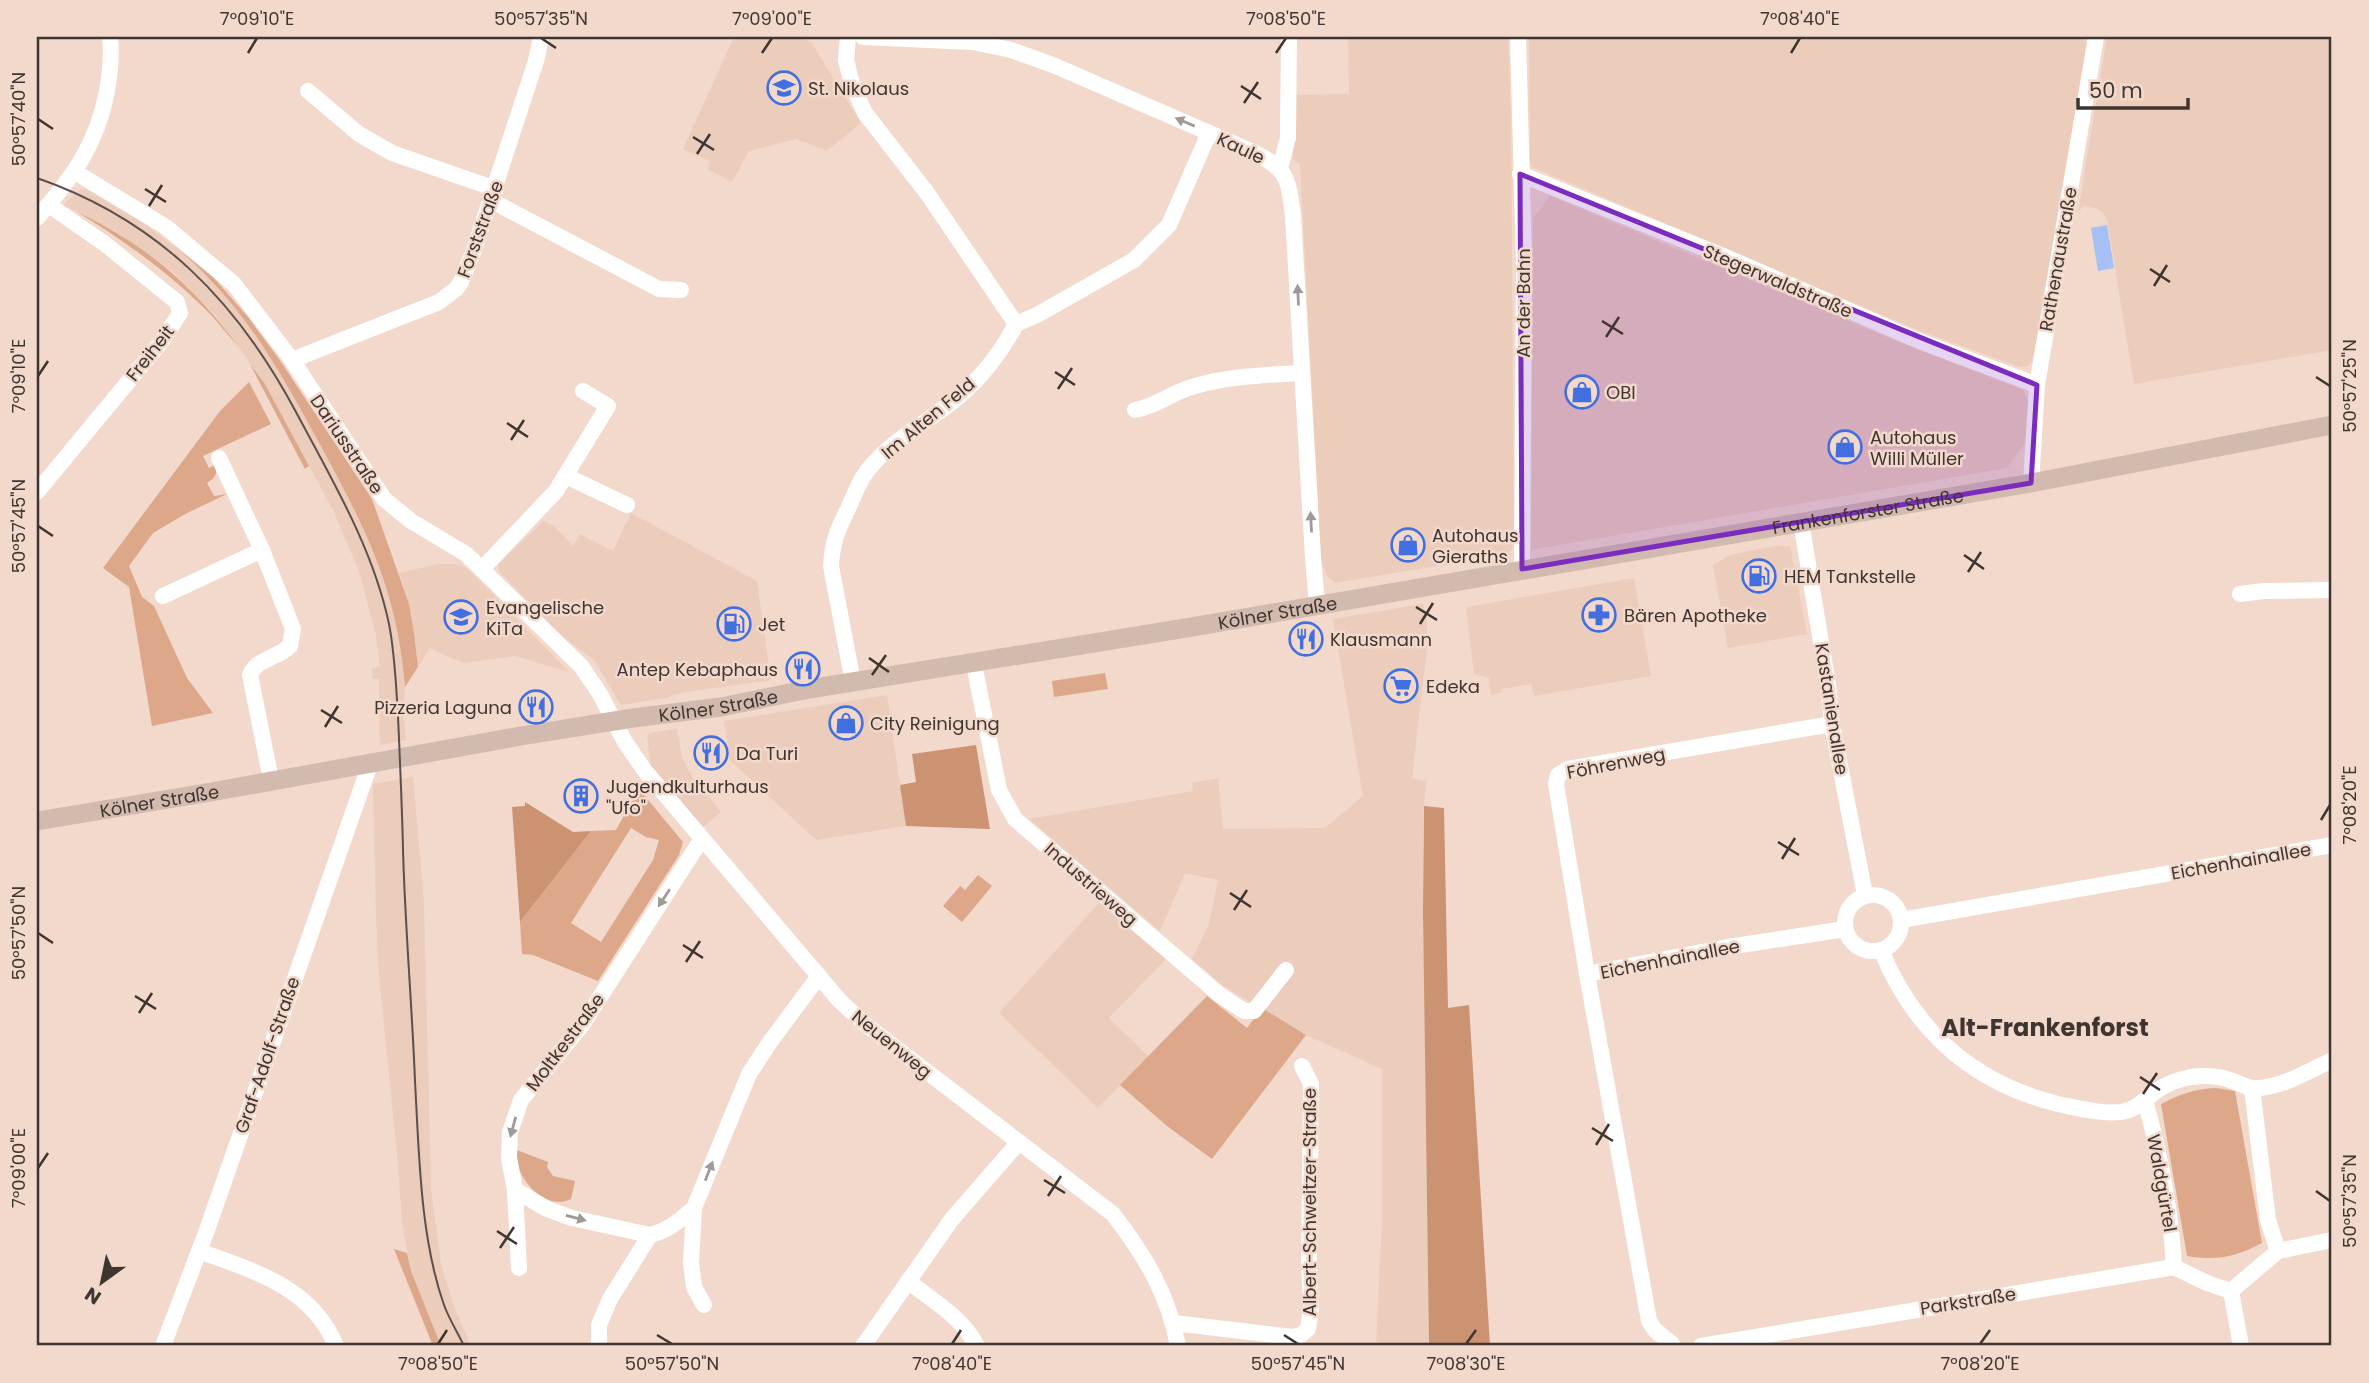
<svg xmlns="http://www.w3.org/2000/svg" width="2369" height="1383" font-family="Poppins,sans-serif">
  <style>
    .built { fill: #ecccbb }
    .green { fill: #dda78a; fill-rule: evenodd }
    .forest { fill: #cc9373 }
    .water { fill: #a6c0f6 }
    .lines { fill: none; stroke-linecap: round; stroke-linejoin: round }
    .minor { stroke: #fff; stroke-width: 16 }
    .major { stroke: #d3baae; stroke-width: 19 }
    .tram { stroke: #5d504a; stroke-width: 2 }
    .oneway { fill: #9f9a98 }
    .marked { fill: #7b2cbf; fill-opacity: 0.2; stroke: #7b2cbf; stroke-width: 5; stroke-linejoin: round }
    .ticks { fill: none; stroke: #3f3530; stroke-width: 2.5 }
    .labels { text-anchor: middle; dominant-baseline: central; stroke-width: 5; stroke-linejoin: round; paint-order: stroke }
    .poi-label { font-size: 18px; fill: #3f3530; stroke: #f2d9cc; text-anchor: start }
    .street-label { font-size: 18px; fill: #3f3530; stroke: #f2d9cc }
    .district-label { font-size: 24px; font-weight: bold; fill: #3f3530; stroke: #f2d9cc }
    .neatline { fill: none; stroke: #3f3530; stroke-width: 2.5 }
    .ticks-label { font-size: 18px; text-anchor: middle; fill: #3f3530 }
  </style>
  <rect width="100%" height="100%" fill="#f2d9cc"/>
  <g class="built">
    <path d="M 734,37 L 797,37 L 811,42 L 861,123 L 827,151 L 796,139 L 749,151 L 732,182 L 708,169 L 710,161 L 683,149 Z"/>
    <path d="M 1348,37 L 1508,37 L 1511,113 L 1514,542 L 1512,549 L 1507,554 L 1335,583 L 1328,577 L 1321,560 L 1300,164 L 1293,159 L 1292,95 L 1349,94 Z"/>
    <path d="M 1529,37 L 2073,37 L 2088,42 L 2033,361 L 2029,366 L 2020,367 L 1918,330 L 1532,167 L 1530,162 Z"/>
    <path d="M 2107,37 L 2332,37 L 2332,350 L 2134,384 L 2107,219 L 2103,213 L 2095,208 L 2083,206 L 2078,213 Z"/>
    <path d="M 85,189 L 140,221 L 187,256 L 207,275 L 244,317 L 277,365 L 360,519 L 378,559 L 391,599 L 399,635 L 405,679 L 403,711 L 406,740 L 380,745 L 379,679 L 373,679 L 372,668 L 380,667 L 376,635 L 359,571 L 333,510 L 265,384 L 216,316 L 174,273 L 117,232 L 63,205 L 79,190 Z"/>
    <path d="M 1550,196 L 1884,336 L 2023,390 L 2028,401 L 2027,431 L 2024,444 L 2007,468 L 1531,550 L 1533,218 Z"/>
    <path d="M 631,513 L 757,581 L 771,680 L 679,693 L 666,698 L 621,705 L 594,660 L 561,635 L 499,571 L 499,564 L 543,521 L 554,526 L 573,546 L 580,534 L 613,551 Z"/>
    <path d="M 1774,546 L 1790,546 L 1807,634 L 1728,648 L 1713,565 L 1730,555 Z"/>
    <path d="M 438,564 L 457,564 L 467,568 L 569,672 L 515,656 L 463,663 L 430,648 L 418,667 L 409,604 L 399,573 Z"/>
    <path d="M 1634,578 L 1651,676 L 1534,696 L 1531,684 L 1502,689 L 1502,692 L 1491,695 L 1489,678 L 1474,674 L 1466,607 Z"/>
    <path d="M 1423,604 L 1427,616 L 1427,648 L 1412,779 L 1426,781 L 1423,816 L 1423,912 L 1429,1346 L 1376,1346 L 1382,1222 L 1382,1069 L 1306,1035 L 1222,985 L 1192,959 L 1209,924 L 1218,880 L 1185,873 L 1160,931 L 1029,819 L 1193,791 L 1192,783 L 1218,778 L 1223,829 L 1325,828 L 1363,796 L 1333,619 Z"/>
    <path d="M 887,695 L 906,826 L 816,840 L 730,760 L 724,721 Z"/>
    <path d="M 677,729 L 682,757 L 692,777 L 721,812 L 703,827 L 651,767 L 647,736 L 650,733 Z"/>
    <path d="M 413,777 L 424,903 L 431,1189 L 441,1264 L 454,1307 L 471,1346 L 441,1346 L 411,1271 L 402,1222 L 398,1164 L 379,976 L 376,918 L 373,784 Z"/>
    <path d="M 1099,903 L 1166,959 L 1109,1018 L 1148,1056 L 1098,1108 L 999,1013 Z"/>
  </g>
  <g class="green">
    <path d="M 77,212 C 144,243 195,287 238,346 C 226,333 215,318 202,306 C 165,270 122,239 77,212 Z"/>
    <path d="M 176,247 L 214,278 L 248,317 L 279,359 L 372,499 L 409,604 L 414,634 L 418,667 L 405,687 C 397,586 364,526 317,439 C 275,362 243,305 176,247 Z"/>
    <path d="M 250,364 L 265,384 L 309,466 L 305,469 Z"/>
    <path d="M 249,382 L 271,424 L 203,456 L 209,468 L 215,465 C 218,474 215,478 207,483 L 214,496 L 227,494 L 187,513 L 153,533 L 129,566 L 142,597 L 154,606 L 187,678 L 213,713 L 152,726 L 129,587 L 103,568 L 220,411 Z"/>
    <path d="M 1105,673 L 1108,689 L 1054,697 L 1052,681 Z"/>
    <path d="M 639,789 L 683,842 L 679,855 L 598,981 L 533,955 L 522,954 L 520,922 L 591,831 L 616,830 ZM 631,828 L 646,837 L 659,840 L 653,860 L 601,942 L 571,923 Z"/>
    <path d="M 978,875 L 992,886 L 962,922 L 943,906 L 960,886 L 965,890 Z"/>
    <path d="M 1207,996 L 1247,1028 L 1262,1008 L 1306,1035 L 1212,1159 L 1167,1126 L 1120,1085 Z"/>
    <path d="M 2216,1088 L 2235,1091 L 2262,1243 C 2236,1257 2216,1261 2187,1256 L 2161,1104 C 2180,1094 2195,1089 2216,1088 Z"/>
    <path d="M 517,1150 L 548,1162 L 547,1167 L 553,1176 L 575,1181 L 571,1199 C 552,1209 529,1191 521,1173 C 517,1166 517,1158 517,1150 Z"/>
    <path d="M 394,1249 L 407,1253 L 411,1271 L 441,1346 L 433,1346 Z"/>
  </g>
  <g class="forest">
    <path d="M 976,745 L 990,829 L 906,826 L 900,785 L 916,782 L 912,754 Z"/>
    <path d="M 525,802 L 573,832 L 591,831 L 520,922 L 512,807 L 525,806 Z"/>
    <path d="M 1424,806 L 1444,808 L 1448,1008 L 1469,1005 L 1490,1346 L 1429,1346 L 1423,912 Z"/>
  </g>
  <path class="water" d="M 2107,225 L 2114,268 L 2098,271 L 2091,228 Z"/>
  <g class="lines">
    <g class="minor">
      <path d="M 848,37 L 846,60 L 852,84 L 865,113 L 927,193 L 1016,324 C 1003,349 986,372 965,391 C 933,421 887,440 863,477 C 857,487 852,500 847,511 C 837,530 832,545 831,566 L 853,682"/>
      <path d="M 863,37 L 973,42 L 1011,50 L 1053,65 L 1251,151 C 1288,169 1288,177 1293,216 L 1313,557 L 1317,604"/>
      <path d="M 1518,37 L 1524,262 L 1522,569"/>
      <path d="M 308,91 L 359,134 L 392,153 L 496,189"/>
      <path d="M 1280,168 L 1288,138 L 1289,37"/>
      <path d="M 75,172 L 166,227 L 234,284 L 292,360 L 384,499 L 411,521 L 466,554 L 581,666 L 600,694 L 625,742 L 645,771 L 839,1000 L 866,1025 L 1113,1214 C 1145,1256 1168,1293 1178,1346"/>
      <path d="M 1520,174 L 1728,258 L 1919,341 L 2037,385"/>
      <path d="M 492,201 L 659,289 L 681,290"/>
      <path d="M 37,218 C 72,178 97,145 107,91 C 110,74 112,54 110,37"/>
      <path d="M 1016,324 L 1037,315 L 1134,260 L 1169,225 L 1209,133"/>
      <path d="M 292,360 L 439,302 L 456,289 L 461,282 L 474,250 L 536,61 L 541,37"/>
      <path d="M 1135,410 C 1157,406 1174,391 1195,386 C 1230,376 1266,375 1302,373"/>
      <path d="M 219,458 L 262,550"/>
      <path d="M 566,476 L 627,505"/>
      <path d="M 2031,483 L 2037,385 L 2096,37"/>
      <path d="M 37,492 L 162,341 L 180,313 L 177,302 L 105,244 L 49,205"/>
      <path d="M 1801,522 L 1828,684 L 1832,724 L 1865,895"/>
      <path d="M 482,569 L 556,491 L 608,406 L 583,391"/>
      <path d="M 2240,594 L 2263,591 L 2332,590"/>
      <path d="M 163,596 L 262,550 L 293,629 L 290,646 C 278,658 256,659 250,675 L 271,780"/>
      <path d="M 974,664 L 999,790 L 1015,819 L 1220,995 L 1244,1011 L 1254,1011 L 1286,970"/>
      <circle cx="1873" cy="923" r="28"/>
      <path d="M 1901,920 L 2332,845"/>
      <path d="M 1881,950 C 1914,1030 1972,1083 2058,1104 C 2078,1108 2100,1114 2121,1112 C 2138,1110 2147,1096 2161,1088 C 2171,1082 2180,1079 2191,1077 C 2205,1075 2219,1076 2233,1081 C 2239,1083 2246,1087 2253,1088 C 2280,1089 2309,1071 2332,1060"/>
      <path d="M 1587,974 L 1556,784 L 1558,775 L 1568,769 L 1832,724"/>
      <path d="M 2252,1088 L 2268,1220 L 2278,1251"/>
      <path d="M 2145,1100 C 2160,1154 2171,1211 2174,1267"/>
      <path d="M 515,1190 L 547,1209 L 572,1218 L 650,1235 C 668,1231 680,1220 694,1208 L 749,1074 L 770,1042 L 819,976"/>
      <path d="M 694,1208 L 691,1263 L 694,1287 L 704,1305"/>
      <path d="M 199,1251 C 254,1271 312,1287 336,1346"/>
      <path d="M 519,1268 L 515,1190 L 509,1158 L 510,1132 L 521,1100 L 582,1025 L 701,840"/>
      <path d="M 908,1281 C 933,1301 962,1317 977,1346"/>
      <path d="M 2231,1291 L 2278,1251 L 2332,1240"/>
      <path d="M 2231,1291 L 2241,1346"/>
      <path d="M 1174,1323 L 1292,1337 L 1301,1335 L 1308,1329 L 1311,1309 L 1309,1261 L 1311,1084 L 1302,1066"/>
      <path d="M 163,1346 L 207,1230 L 370,764"/>
      <path d="M 599,1346 L 599,1325 L 610,1299 L 650,1235"/>
      <path d="M 863,1346 L 952,1219 L 1019,1142"/>
      <path d="M 1671,1346 L 1672,1344 L 1655,1330 L 1649,1321 L 1587,974 L 1728,947 L 1845,929"/>
      <path d="M 1701,1346 L 2174,1267 L 2207,1283 L 2231,1291"/>
    </g>
    <path class="major" id="s1" d="M 37,821 L 211,792 L 521,736 L 633,718 L 721,707 L 809,689 L 1186,628 L 2031,483 L 2332,425"/>
    <path class="tram" d="M 37,178 C 158,220 237,301 296,412 C 332,480 373,548 389,624 C 395,654 396,686 398,716 C 400,761 402,805 403,849 C 405,927 412,1004 415,1081 C 419,1152 420,1237 444,1305 C 449,1319 458,1333 464,1346"/>
  </g>
  <defs><path id="oneway-solid" d="M-6-.8H1V-3.2L6.5 0L1 3.2V.8H-6Z" transform="scale(1.75)"/></defs>
  <g class="oneway">
    <use href="#oneway-solid" transform="translate(1185 122) rotate(-157)"/>
    <use href="#oneway-solid" transform="translate(1298 295) rotate(-93)"/>
    <use href="#oneway-solid" transform="translate(1311 522) rotate(-93)"/>
    <use href="#oneway-solid" transform="translate(664 898) rotate(123)"/>
    <use href="#oneway-solid" transform="translate(513 1127) rotate(105)"/>
    <use href="#oneway-solid" transform="translate(709 1171) rotate(-69)"/>
    <use href="#oneway-solid" transform="translate(576 1218) rotate(15)"/>
  </g>
  <path class="marked" d="M 1520,174 L 2037,385 L 2031,483 L 1522,569 Z"/>
  <path class="ticks" d="M 541,38 L 556,48M 248,53 L 257,38M 762,53 L 772,38M 1276,53 L 1286,38M 1791,53 L 1800,38M 1241,86 L 1261,99M 1244,103 L 1258,82M 38,119 L 53,129M 693,137 L 714,150M 697,154 L 710,134M 145,189 L 166,202M 149,206 L 162,185M 2150,269 L 2170,282M 2154,286 L 2167,265M 1602,321 L 1623,334M 1606,337 L 1619,317M 1055,372 L 1075,385M 38,376 L 48,361M 2316,377 L 2330,386M 1058,389 L 1072,368M 507,423 L 528,437M 511,440 L 524,420M 38,526 L 53,536M 1964,555 L 1984,569M 1968,572 L 1981,552M 1416,607 L 1437,620M 1420,624 L 1433,603M 869,658 L 889,672M 872,675 L 886,655M 321,710 L 342,723M 325,727 L 338,706M 2321,820 L 2330,805M 1778,842 L 1799,855M 1782,859 L 1795,838M 1230,893 L 1251,907M 1234,910 L 1247,890M 38,933 L 53,943M 683,945 L 703,958M 686,962 L 700,941M 135,996 L 156,1009M 139,1013 L 152,993M 2140,1077 L 2160,1090M 2143,1094 L 2157,1073M 1592,1128 L 1613,1141M 1596,1145 L 1609,1124M 38,1168 L 48,1153M 1044,1180 L 1065,1193M 2316,1191 L 2330,1201M 1048,1196 L 1061,1176M 497,1231 L 517,1244M 500,1248 L 514,1227M 657,1335 L 672,1344M 1284,1335 L 1298,1344M 438,1344 L 447,1330M 952,1344 L 961,1330M 1466,1344 L 1476,1330M 1980,1344 L 1990,1330"/>
  <defs>
    <symbol id="school-ring" viewBox="-11 -11 22 22"><circle r="9.5" fill="#f2d9cc" stroke="#426fe0" stroke-width="1.5"/><path d="M0-5L7-2L0 1L-7-2ZM-4 1L0 2.5L4 1V4Q0 6-4 4Z" fill="#426fe0"/></symbol>
    <symbol id="shop-ring" viewBox="-11 -11 22 22"><circle r="9.5" fill="#f2d9cc" stroke="#426fe0" stroke-width="1.5"/><path d="M-5-2.5h2.3a2.7 3.5 0 0 1 5.4 0H5L5.5 6h-11ZM-1.5-2.5h3a1.5 2.3 0 0 0-3 0Z" fill="#426fe0"/></symbol>
    <symbol id="fuel-ring" viewBox="-11 -11 22 22"><circle r="9.5" fill="#f2d9cc" stroke="#426fe0" stroke-width="1.5"/><path d="M-5.5-6h7V0h2V4h1.3V-2.5L3-4.5l.8-.8L6-3V5H2.5V1h-1V6h-7ZM-4.2-4.7v3.2H.2V-4.7Z" fill="#426fe0"/></symbol>
    <symbol id="pharmacy-ring" viewBox="-11 -11 22 22"><circle r="9.5" fill="#f2d9cc" stroke="#426fe0" stroke-width="1.5"/><path d="M-2-6h4v4h4v4h-4v4h-4v-4h-4v-4h4Z" fill="#426fe0"/></symbol>
    <symbol id="restaurant-ring" viewBox="-11 -11 22 22"><circle r="9.5" fill="#f2d9cc" stroke="#426fe0" stroke-width="1.5"/><path d="M-5-6h1v4h1v-4h1v4h1v-4h1v5L-1.5 .5V6h-2V.5L-5-1ZM5-6V6H3V1.5H1.5Q1.5-4 5-6Z" fill="#426fe0"/></symbol>
    <symbol id="supermarket-ring" viewBox="-11 -11 22 22"><circle r="9.5" fill="#f2d9cc" stroke="#426fe0" stroke-width="1.5"/><path d="M-6-5.5h2.5l.6 2H6L4.5 2H-2.5L-4.4-4H-6ZM-1.5 3.2a1.3 1.3 0 1 0 .1 0ZM3 3.2a1.3 1.3 0 1 0 .1 0Z" fill="#426fe0"/></symbol>
    <symbol id="building-ring" viewBox="-11 -11 22 22"><circle r="9.5" fill="#f2d9cc" stroke="#426fe0" stroke-width="1.5"/><path d="M-4-6H4V6H1V3H-1V6H-4ZM-2.5-4.3h1.7v1.8h-1.7ZM.8-4.3h1.7v1.8H.8ZM-2.5-1h1.7V.8h-1.7ZM.8-1h1.7V.8H.8Z" fill="#426fe0"/></symbol>
  </defs>
  <g fill-rule="evenodd">
    <use href="#school-ring" x="765" y="69" width="38" height="38"/>
    <use href="#shop-ring" x="1563" y="373" width="38" height="38"/>
    <use href="#shop-ring" x="1826" y="428" width="38" height="38"/>
    <use href="#shop-ring" x="1389" y="526" width="38" height="38"/>
    <use href="#fuel-ring" x="1740" y="557" width="38" height="38"/>
    <use href="#pharmacy-ring" x="1580" y="596" width="38" height="38"/>
    <use href="#school-ring" x="442" y="598" width="38" height="38"/>
    <use href="#fuel-ring" x="715" y="605" width="38" height="38"/>
    <use href="#restaurant-ring" x="1287" y="620" width="38" height="38"/>
    <use href="#restaurant-ring" x="784" y="650" width="38" height="38"/>
    <use href="#supermarket-ring" x="1382" y="667" width="38" height="38"/>
    <use href="#restaurant-ring" x="517" y="688" width="38" height="38"/>
    <use href="#shop-ring" x="827" y="704" width="38" height="38"/>
    <use href="#restaurant-ring" x="692" y="734" width="38" height="38"/>
    <use href="#building-ring" x="562" y="777" width="38" height="38"/>
  </g>
  <g class="labels">
    <g class="poi-label">
      <text x="808" y="88">St. Nikolaus</text>
      <text x="1606" y="392">OBI</text>
      <text x="1870" y="437">Autohaus<tspan x="1870" dy="21">Willi Müller</tspan></text>
      <text x="1432" y="535">Autohaus<tspan x="1432" dy="21">Gieraths</tspan></text>
      <text x="1784" y="576">HEM Tankstelle</text>
      <text x="486" y="607">Evangelische<tspan x="486" dy="21">KiTa</tspan></text>
      <text x="1624" y="615">Bären Apotheke</text>
      <text x="758" y="624">Jet</text>
      <text x="1330" y="639">Klausmann</text>
      <text x="778" y="669" text-anchor="end">Antep Kebaphaus</text>
      <text x="1426" y="686">Edeka</text>
      <text x="512" y="707" text-anchor="end">Pizzeria Laguna</text>
      <text x="870" y="723">City Reinigung</text>
      <text x="736" y="753">Da Turi</text>
      <text x="606" y="786">Jugendkulturhaus<tspan x="606" dy="21">"Ufo"</tspan></text>
    </g>
    <g class="street-label">
      <text transform="translate(1241 148) rotate(25)">Kaule</text>
      <text transform="translate(480 229) rotate(-70)">Forststraße</text>
      <text transform="translate(2058 259) rotate(-80)">Rathenaustraße</text>
      <text transform="translate(1778 281) rotate(23)">Stegerwaldstraße</text>
      <text transform="translate(1523 303) rotate(-90)">An der Bahn</text>
      <text transform="translate(150 353) rotate(-52)">Freiheit</text>
      <text transform="translate(928 418) rotate(-40)">Im Alten Feld</text>
      <text transform="translate(347 444) rotate(56)">Dariusstraße</text>
      <text stroke="none"><textPath href="#s1" startOffset="1857">Frankenforster Straße</textPath></text>
      <text stroke="none"><textPath href="#s1" startOffset="1258">Kölner Straße</textPath></text>
      <text stroke="none"><textPath href="#s1" startOffset="691">Kölner Straße</textPath></text>
      <text transform="translate(1832 709) rotate(81)">Kastanienallee</text>
      <text transform="translate(1616 763) rotate(-11)">Föhrenweg</text>
      <text stroke="none"><textPath href="#s1" startOffset="124">Kölner Straße</textPath></text>
      <text transform="translate(2241 861) rotate(-10)">Eichenhainallee</text>
      <text transform="translate(1091 884) rotate(41)">Industrieweg</text>
      <text transform="translate(1670 959) rotate(-11)">Eichenhainallee</text>
      <text transform="translate(565 1042) rotate(-53)">Moltkestraße</text>
      <text transform="translate(892 1044) rotate(39)">Neuenweg</text>
      <text transform="translate(267 1055) rotate(-71)">Graf-Adolf-Straße</text>
      <text transform="translate(2162 1183) rotate(80)">Waldgürtel</text>
      <text transform="translate(1309 1202) rotate(-90)">Albert-Schweitzer-Straße</text>
      <text transform="translate(1968 1301) rotate(-9)">Parkstraße</text>
    </g>
    <g class="district-label">
      <text x="2045" y="1027">Alt-Frankenforst</text>
    </g>
  </g>
  <rect width="2369" height="1383" fill="none" stroke="#f2d9cc" stroke-width="77"/>
  <g transform="translate(102 1282) rotate(213)" stroke="#f2d9cc" stroke-width="5" paint-order="stroke">
  <path d="M0-5L12 26L0 18L-12 26Z" fill="#3f3530"/>
  <text y="-10" font-size="19" font-weight="bold" text-anchor="middle" fill="#3f3530">N</text>
  </g>
  <path d="M2078 98v10h110v-10" fill="none" stroke="#3f3530" stroke-width="3.5"/>
  <text x="2089" y="98" font-size="21" fill="#3f3530" stroke="#f2d9cc" stroke-width="5" paint-order="stroke">50 m</text>
  <rect x="38" y="38" width="2292" height="1306" class="neatline"/>
  <g class="ticks-label">
    <text x="257" y="25">7°09'10"E</text>
    <text x="541" y="25">50°57'35"N</text>
    <text x="772" y="25">7°09'00"E</text>
    <text x="1286" y="25">7°08'50"E</text>
    <text x="1800" y="25">7°08'40"E</text>
    <text transform="translate(19 119) rotate(-90)" y="6">50°57'40"N</text>
    <text transform="translate(19 376) rotate(-90)" y="6">7°09'10"E</text>
    <text transform="translate(2350 386) rotate(-90)" y="6">50°57'25"N</text>
    <text transform="translate(19 526) rotate(-90)" y="6">50°57'45"N</text>
    <text transform="translate(2350 805) rotate(-90)" y="6">7°08'20"E</text>
    <text transform="translate(19 933) rotate(-90)" y="6">50°57'50"N</text>
    <text transform="translate(19 1168) rotate(-90)" y="6">7°09'00"E</text>
    <text transform="translate(2350 1201) rotate(-90)" y="6">50°57'35"N</text>
    <text x="438" y="1370">7°08'50"E</text>
    <text x="672" y="1370">50°57'50"N</text>
    <text x="952" y="1370">7°08'40"E</text>
    <text x="1298" y="1370">50°57'45"N</text>
    <text x="1466" y="1370">7°08'30"E</text>
    <text x="1980" y="1370">7°08'20"E</text>
  </g>
</svg>
